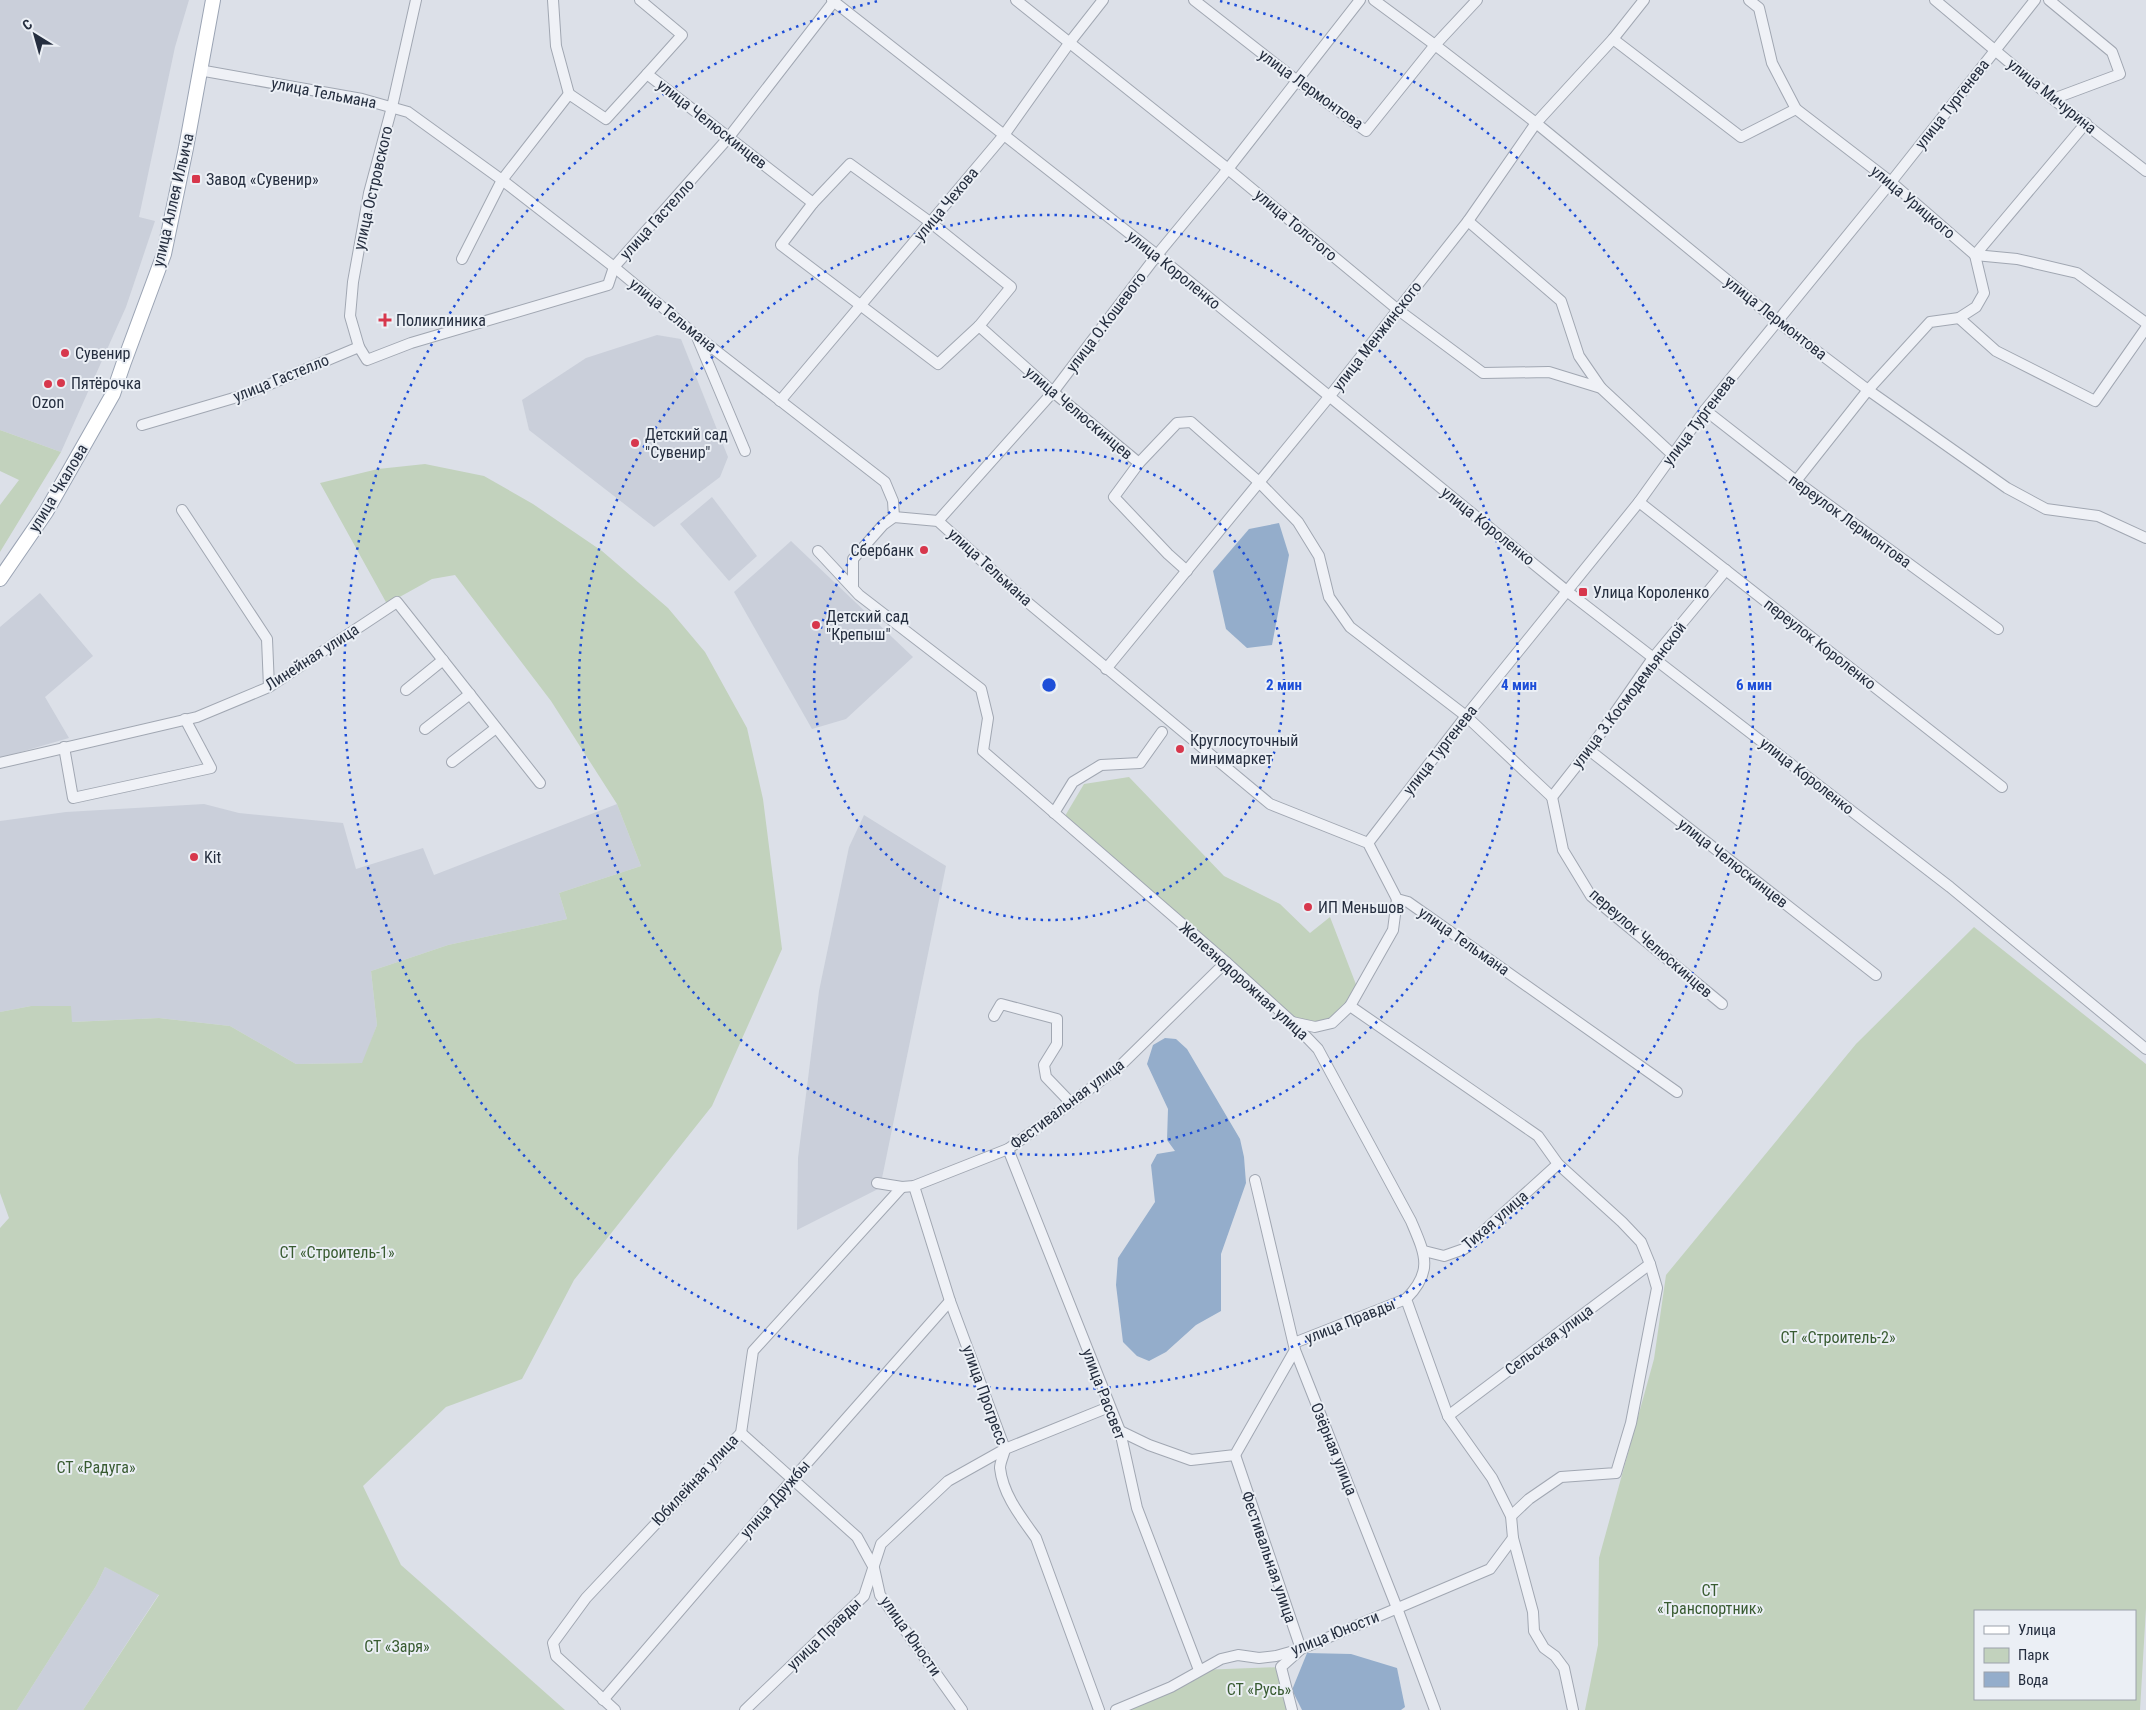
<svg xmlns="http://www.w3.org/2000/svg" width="2146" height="1710" font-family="'Roboto Condensed',sans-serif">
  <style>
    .built { fill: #cacfda }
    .green { fill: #c2d2bd; fill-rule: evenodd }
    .water { fill: #94adcb }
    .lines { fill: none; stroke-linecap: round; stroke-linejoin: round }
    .minor-casing { stroke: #a1a7b2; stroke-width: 12 }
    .major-casing { stroke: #9ba4b4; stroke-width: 16 }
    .minor { stroke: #eff1f6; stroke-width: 10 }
    .major { stroke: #fff; stroke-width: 14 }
    .ring { fill: none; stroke: #1d4ed8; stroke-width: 2.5; stroke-dasharray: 2.5 5 }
    .poi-dot { fill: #d7374c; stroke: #ebeff5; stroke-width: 2 }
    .labels { text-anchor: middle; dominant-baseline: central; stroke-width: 4; stroke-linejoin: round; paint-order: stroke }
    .street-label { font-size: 16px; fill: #252e3f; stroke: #ebeff5 }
    .poi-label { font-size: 16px; fill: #252e3f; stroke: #ebeff5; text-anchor: start }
    .park-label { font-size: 16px; fill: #385b31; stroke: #ebeff5 }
    .centre { fill: #1d4ed8; stroke: #ebeff5; stroke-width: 2.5 }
    .ring-label { font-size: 15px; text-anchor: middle; font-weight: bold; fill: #1d4ed8; stroke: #ebeff5; stroke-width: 4; stroke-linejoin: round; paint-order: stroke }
  </style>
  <rect width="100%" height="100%" fill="#dce0e8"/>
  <g class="built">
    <path d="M 0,0 L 189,0 L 175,47 L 139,217 L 155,221 L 126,307 L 61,452 L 0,430 Z"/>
    <path d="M 657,335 L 681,339 L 728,457 L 720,477 L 654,527 L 529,430 L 522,400 L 586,358 Z"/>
    <path d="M 712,497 L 757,556 L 729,581 L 680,524 Z"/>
    <path d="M 791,541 L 913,657 L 846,719 L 812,729 L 734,592 Z"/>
    <path d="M 40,593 L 93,656 L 45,697 L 69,738 L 0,758 L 0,627 Z"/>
    <path d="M 204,804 L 239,813 L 343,823 L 356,869 L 423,848 L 434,875 L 617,804 L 641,866 L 559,893 L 567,919 L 448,945 L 371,971 L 377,1025 L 363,1063 L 296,1064 L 230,1026 L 159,1018 L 71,1022 L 71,1006 L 31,1006 L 0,1012 L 0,821 L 66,812 Z"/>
    <path d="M 864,815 L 946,866 L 880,1188 L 797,1230 L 798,1158 L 819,991 L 849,847 Z"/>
    <path d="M 105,1567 L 159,1594 L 83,1710 L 17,1710 L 96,1586 Z"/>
  </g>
  <g class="green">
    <path d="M 0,430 L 61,452 L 0,552 L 0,505 L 19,480 L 0,471 Z"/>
    <path d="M 425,464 L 484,476 L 533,504 L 602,551 L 668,608 L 705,652 L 747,728 L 763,799 L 782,949 L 712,1106 L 574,1280 L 522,1379 L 446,1407 L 363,1486 L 401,1565 L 565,1710 L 83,1710 L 159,1595 L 105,1567 L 96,1586 L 17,1710 L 0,1710 L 0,1228 L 9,1218 L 0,1193 L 0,1012 L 31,1006 L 71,1006 L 72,1022 L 159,1018 L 230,1026 L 296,1064 L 362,1063 L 377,1025 L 371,971 L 448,945 L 567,919 L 559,893 L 641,866 L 617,804 L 551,701 L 455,575 L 432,579 L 387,604 L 320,483 L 378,469 Z"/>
    <path d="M 1129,777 L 1224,876 L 1280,904 L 1310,933 L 1330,917 L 1357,987 L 1339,1011 L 1325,1023 L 1292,1022 L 1062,821 L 1084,784 Z"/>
    <path d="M 1974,927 L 2146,1064 L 2146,1608 L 2140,1710 L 1585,1710 L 1598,1645 L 1599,1558 L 1654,1359 L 1666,1275 L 1856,1044 ZM 1975,1611 L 2135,1611 L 2135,1699 L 1975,1699 Z"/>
    <path d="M 1281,1667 L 1292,1710 L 1116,1710 L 1199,1670 Z"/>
  </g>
  <g class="water">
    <path d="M 1279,523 L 1289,555 L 1272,645 L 1247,648 L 1226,629 L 1213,571 L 1249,529 Z"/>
    <path d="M 1165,1038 L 1176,1039 L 1187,1049 L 1240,1139 L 1244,1157 L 1246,1183 L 1221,1254 L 1221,1311 L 1196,1325 L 1166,1352 L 1149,1361 L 1137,1356 L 1123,1342 L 1116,1285 L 1118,1258 L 1155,1202 L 1151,1165 L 1157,1154 L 1175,1151 L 1167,1140 L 1168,1109 L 1147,1064 L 1153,1045 Z"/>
    <path d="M 1307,1653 L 1351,1654 L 1397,1668 L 1405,1707 L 1401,1710 L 1302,1710 L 1292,1690 Z"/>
  </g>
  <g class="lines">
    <defs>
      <g id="minor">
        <path d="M 553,0 L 556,46 L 569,94"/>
        <path d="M 640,0 L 682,35 L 647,74 L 813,203 L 781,245 L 938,364 L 979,326 L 1053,392 L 1139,463 L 1114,497 L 1168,554 L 1187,571"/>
        <path d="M 832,0 L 1157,255 L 1568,592 L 1950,887 L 2146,1049"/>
        <path d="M 1016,0 L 1228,169 L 1397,309 L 1483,373 L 1549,372 L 1601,388 L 1672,454"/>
        <path d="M 1194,0 L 1296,80 L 1366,131 L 1435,45 L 1536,123 L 1777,321 L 1868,390 L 2007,488 L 2046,509 L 2098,516 L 2146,538"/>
        <path d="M 1374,0 L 1435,45 L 1477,0"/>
        <path d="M 1749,0 L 1759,8 L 1772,63 L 1796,109 L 1891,182 L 1975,255 L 2017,259 L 2077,273 L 2146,323"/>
        <path d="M 1935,0 L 2053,99 L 2146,171"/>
        <path d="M 2049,0 L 2112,52 L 2120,74 L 2053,99"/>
        <path d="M 1613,39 L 1741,137 L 1796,109"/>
        <path d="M 199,70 L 362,99 L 408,112 L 502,180 L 614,267 L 697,336 L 885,482 L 893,501 L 894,517"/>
        <path d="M 813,203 L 850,164 L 930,222 L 1011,287 L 979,326"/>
        <path d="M 1468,221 L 1561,301 L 1579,356 L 1601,388"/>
        <path d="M 462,259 L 502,180 L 569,94 L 606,119 L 647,74"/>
        <path d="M 1959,318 L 1996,351 L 2095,401 L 2146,328"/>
        <path d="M 697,337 L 745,451"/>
        <path d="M 359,347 L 350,316 L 353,282 L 369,193 L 392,107 L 416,0"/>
        <path d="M 780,401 L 1004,135 L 1070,42 L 1103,0"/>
        <path d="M 1705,410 L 1796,481 L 1998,629"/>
        <path d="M 142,425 L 244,395 L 359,347 L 367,360 L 411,343 L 608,285 L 614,267 L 729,137 L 835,0"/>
        <path d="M 1139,463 L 1177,423 L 1191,422 L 1259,482 L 1298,522 L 1319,556 L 1329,597 L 1350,627 L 1466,716 L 1552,797"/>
        <path d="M 1796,481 L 1868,390 L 1930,322 L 1959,318 L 1976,307 L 1984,293 L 1975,255 L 2086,123"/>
        <path d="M 1639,502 L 2002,787"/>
        <path d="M 182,510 L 267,639 L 269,687"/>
        <path d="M 894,517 L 938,521 L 1026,601 L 1270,804 L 1368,843 L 1397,899 L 1408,902 L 1677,1092"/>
        <path d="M 938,521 L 1053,392 L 1157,255 L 1228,169 L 1360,0"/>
        <path d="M 818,551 L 859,595 L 981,689 L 988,718 L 983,751 L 1226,962 L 1292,1022 L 1318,1049 L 1411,1221 C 1425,1254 1434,1271 1406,1299 L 1448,1416 L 1492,1478 L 1511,1516 L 1513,1538 L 1533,1612 L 1534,1631 L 1544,1648 L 1555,1656 L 1564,1668 L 1573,1710"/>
        <path d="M 853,588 L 853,559 L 883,525 L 894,517"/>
        <path d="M 1106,669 L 1329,397 L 1468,221 L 1536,123 L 1613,39 L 1644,0"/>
        <path d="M 406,690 L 443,660"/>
        <path d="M 425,729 L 470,694"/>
        <path d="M 64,747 L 73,798 L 211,768 L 185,719"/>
        <path d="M 1589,750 L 1876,975"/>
        <path d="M 452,762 L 496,728"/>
        <path d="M 0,763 L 197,717 L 269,687 L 397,602 L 540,783"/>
        <path d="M 1552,797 L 1589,750 L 1653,658 L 1726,570"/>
        <path d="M 1552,797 L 1563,850 L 1591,896 L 1722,1004"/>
        <path d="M 1054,813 L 1073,782 L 1101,765 L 1140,763 L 1162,732"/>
        <path d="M 1368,843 L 1466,716 L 1639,502 L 1705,410 L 1891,182 L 2035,0"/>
        <path d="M 1350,1006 L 1538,1136 L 1558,1164 L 1622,1222 L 1641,1242 L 1650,1264 L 1657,1288 L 1631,1423 L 1616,1473 L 1561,1477 L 1529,1499 L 1511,1516"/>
        <path d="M 994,1016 L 1001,1004 L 1057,1019 L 1057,1044 L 1044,1065 L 1046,1077 L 1071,1103"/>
        <path d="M 1292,1022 L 1315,1027 L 1332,1023 L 1350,1006 L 1393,930 L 1397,899"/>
        <path d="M 1008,1149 L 1120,1431 L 1137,1508 L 1199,1670"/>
        <path d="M 1255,1180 L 1295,1350 L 1397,1608 L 1435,1710"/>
        <path d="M 877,1183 L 902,1187 L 914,1186 L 1008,1149 L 1040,1126 L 1119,1067 L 1226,962"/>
        <path d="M 914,1186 L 950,1301 L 1005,1449 C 1004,1455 1000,1462 1000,1468 C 1003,1495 1021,1517 1036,1538 L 1099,1710"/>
        <path d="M 1424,1251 L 1444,1256 L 1464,1249 L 1558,1164"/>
        <path d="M 1294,1343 L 1406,1299"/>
        <path d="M 1448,1416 L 1650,1264"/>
        <path d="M 1120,1431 L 1149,1445 L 1191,1460 L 1235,1455 L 1295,1350"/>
        <path d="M 741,1433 L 857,1537 L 874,1568 L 880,1595 L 962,1710"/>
        <path d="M 1235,1455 L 1301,1649 L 1281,1667 L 1292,1710"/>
        <path d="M 603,1700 L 792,1480 L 950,1301"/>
        <path d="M 615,1710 L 556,1656 L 553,1643 L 586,1598 L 741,1433 L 753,1351 L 902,1187"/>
        <path d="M 745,1710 L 864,1596 L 881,1544 L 948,1481 L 1005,1449 L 1109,1407"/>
        <path d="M 1116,1710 L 1171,1687 L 1221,1659 L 1238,1655 L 1259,1658 L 1276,1656 L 1301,1649 L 1490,1569 L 1513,1538"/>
      </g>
      <path id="major" d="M 0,579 L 46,512 L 113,394 L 124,362 L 164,254 L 186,148 L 213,0"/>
    </defs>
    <use href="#minor" class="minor-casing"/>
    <use href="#major" class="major-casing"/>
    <use href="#minor" class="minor"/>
    <use href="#major" class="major"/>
  </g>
  <g class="ring">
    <circle cx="1049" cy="685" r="235"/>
    <circle cx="1049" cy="685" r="470"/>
    <path d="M1220 1A705 705 0 1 1 878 1"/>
  </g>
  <g class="poi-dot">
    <rect x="191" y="174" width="10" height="10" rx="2.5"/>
    <path d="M382.5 312.5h5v5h5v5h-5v5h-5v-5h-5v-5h5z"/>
    <circle cx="65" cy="353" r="5"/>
    <circle cx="61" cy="383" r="5"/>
    <circle cx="48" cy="384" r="5"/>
    <circle cx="635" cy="443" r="5"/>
    <circle cx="924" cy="550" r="5"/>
    <rect x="1578" y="587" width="10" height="10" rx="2.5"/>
    <circle cx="816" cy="625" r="5"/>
    <circle cx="1180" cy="749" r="5"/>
    <circle cx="194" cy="857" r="5"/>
    <circle cx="1308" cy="907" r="5"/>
  </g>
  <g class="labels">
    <g class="street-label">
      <text transform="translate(1311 89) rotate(36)">улица Лермонтова</text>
      <text transform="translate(324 93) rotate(11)">улица Тельмана</text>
      <text transform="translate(2052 96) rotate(39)">улица Мичурина</text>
      <text transform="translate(1952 104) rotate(-52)">улица Тургенева</text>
      <text transform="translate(712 124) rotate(38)">улица Челюскинцев</text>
      <text transform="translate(373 188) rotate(-77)">улица Островского</text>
      <text transform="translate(173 200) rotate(-77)">улица Аллея Ильича</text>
      <text transform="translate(1913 202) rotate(40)">улица Урицкого</text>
      <text transform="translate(946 204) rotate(-50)">улица Чехова</text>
      <text transform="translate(657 219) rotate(-48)">улица Гастелло</text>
      <text transform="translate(1296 225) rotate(40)">улица Толстого</text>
      <text transform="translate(1174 270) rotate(39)">улица Короленко</text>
      <text transform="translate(673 315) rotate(39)">улица Тельмана</text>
      <text transform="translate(1776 318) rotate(38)">улица Лермонтова</text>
      <text transform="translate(1106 322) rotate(-53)">улица О.Кошевого</text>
      <text transform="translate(1377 336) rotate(-52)">улица Менжинского</text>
      <text transform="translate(281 378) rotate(-22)">улица Гастелло</text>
      <text transform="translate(1079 413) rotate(40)">улица Челюскинцев</text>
      <text transform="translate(1699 420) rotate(-53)">улица Тургенева</text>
      <text transform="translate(58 488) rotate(-59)">улица Чкалова</text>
      <text transform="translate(1850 521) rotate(36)">переулок Лермонтова</text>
      <text transform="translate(1488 526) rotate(39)">улица Короленко</text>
      <text transform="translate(990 567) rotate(42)">улица Тельмана</text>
      <text transform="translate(1820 644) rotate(38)">переулок Короленко</text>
      <text transform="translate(312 657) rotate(-33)">Линейная улица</text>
      <text transform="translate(1629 695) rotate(-53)">улица З.Космодемьянской</text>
      <text transform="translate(1440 750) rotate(-52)">улица Тургенева</text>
      <text transform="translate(1807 776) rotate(38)">улица Короленко</text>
      <text transform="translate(1733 863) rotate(38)">улица Челюскинцев</text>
      <text transform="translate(1464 941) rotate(35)">улица Тельмана</text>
      <text transform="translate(1651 943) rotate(41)">переулок Челюскинцев</text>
      <text transform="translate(1244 981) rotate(42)">Железнодорожная улица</text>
      <text transform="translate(1067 1104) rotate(-37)">Фестивальная улица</text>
      <text transform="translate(1495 1220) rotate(-41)">Тихая улица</text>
      <text transform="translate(1350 1321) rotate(-22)">улица Правды</text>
      <text transform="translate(1549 1340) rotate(-37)">Сельская улица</text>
      <text transform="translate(1104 1394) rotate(69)">улица Рассвет</text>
      <text transform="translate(985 1395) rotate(70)">улица Прогресс</text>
      <text transform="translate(1334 1449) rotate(68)">Озёрная улица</text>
      <text transform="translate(695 1480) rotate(-47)">Юбилейная улица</text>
      <text transform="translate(775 1499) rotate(-49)">улица Дружбы</text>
      <text transform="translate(1269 1557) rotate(71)">Фестивальная улица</text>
      <text transform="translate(1335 1633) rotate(-22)">улица Юности</text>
      <text transform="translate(824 1634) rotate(-44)">улица Правды</text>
      <text transform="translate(911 1636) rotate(55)">улица Юности</text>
    </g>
    <g class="poi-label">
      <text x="206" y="179">Завод «Сувенир»</text>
      <text x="396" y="320">Поликлиника</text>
      <text x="75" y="353">Сувенир</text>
      <text x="71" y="383">Пятёрочка</text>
      <text x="48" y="402" text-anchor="middle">Ozon</text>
      <text x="645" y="434">Детский сад<tspan x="645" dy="18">"Сувенир"</tspan></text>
      <text x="914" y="550" text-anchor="end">Сбербанк</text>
      <text x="1593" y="592">Улица Короленко</text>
      <text x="826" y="616">Детский сад<tspan x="826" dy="18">"Крепыш"</tspan></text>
      <text x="1190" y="740">Круглосуточный<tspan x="1190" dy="18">минимаркет</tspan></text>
      <text x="204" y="857">Kit</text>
      <text x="1318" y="907">ИП Меньшов</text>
    </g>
    <g class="park-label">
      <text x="337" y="1252">СТ «Строитель-1»</text>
      <text x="1838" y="1337">СТ «Строитель-2»</text>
      <text x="96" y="1467">СТ «Радуга»</text>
      <text x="1710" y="1590">СТ<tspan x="1710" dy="18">«Транспортник»</tspan></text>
      <text x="397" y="1646">СТ «Заря»</text>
      <text x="1259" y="1689">СТ «Русь»</text>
    </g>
  </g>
  <circle cx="1049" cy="685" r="8" class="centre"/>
  <g class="ring-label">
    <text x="1284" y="690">2 мин</text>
    <text x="1519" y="690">4 мин</text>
    <text x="1754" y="690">6 мин</text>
  </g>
  <rect x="1974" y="1610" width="162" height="90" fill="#ebeff5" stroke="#9ca2ac"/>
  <rect x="1984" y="1626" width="25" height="8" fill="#ffffff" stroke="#9ca2ac"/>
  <text x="2018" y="1635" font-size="15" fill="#252e3f">Улица</text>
  <rect x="1984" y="1648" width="25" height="15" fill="#c2d2bd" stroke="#9ca2ac"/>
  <text x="2018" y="1660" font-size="15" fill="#252e3f">Парк</text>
  <rect x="1984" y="1672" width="25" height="15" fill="#94adcb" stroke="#9ca2ac"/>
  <text x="2018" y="1685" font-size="15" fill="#252e3f">Вода</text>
  <g transform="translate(35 35) rotate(323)" stroke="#ebeff5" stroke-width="4" paint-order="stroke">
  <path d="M0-4L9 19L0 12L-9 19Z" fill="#252e3f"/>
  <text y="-8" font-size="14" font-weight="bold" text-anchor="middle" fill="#252e3f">С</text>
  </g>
</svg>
